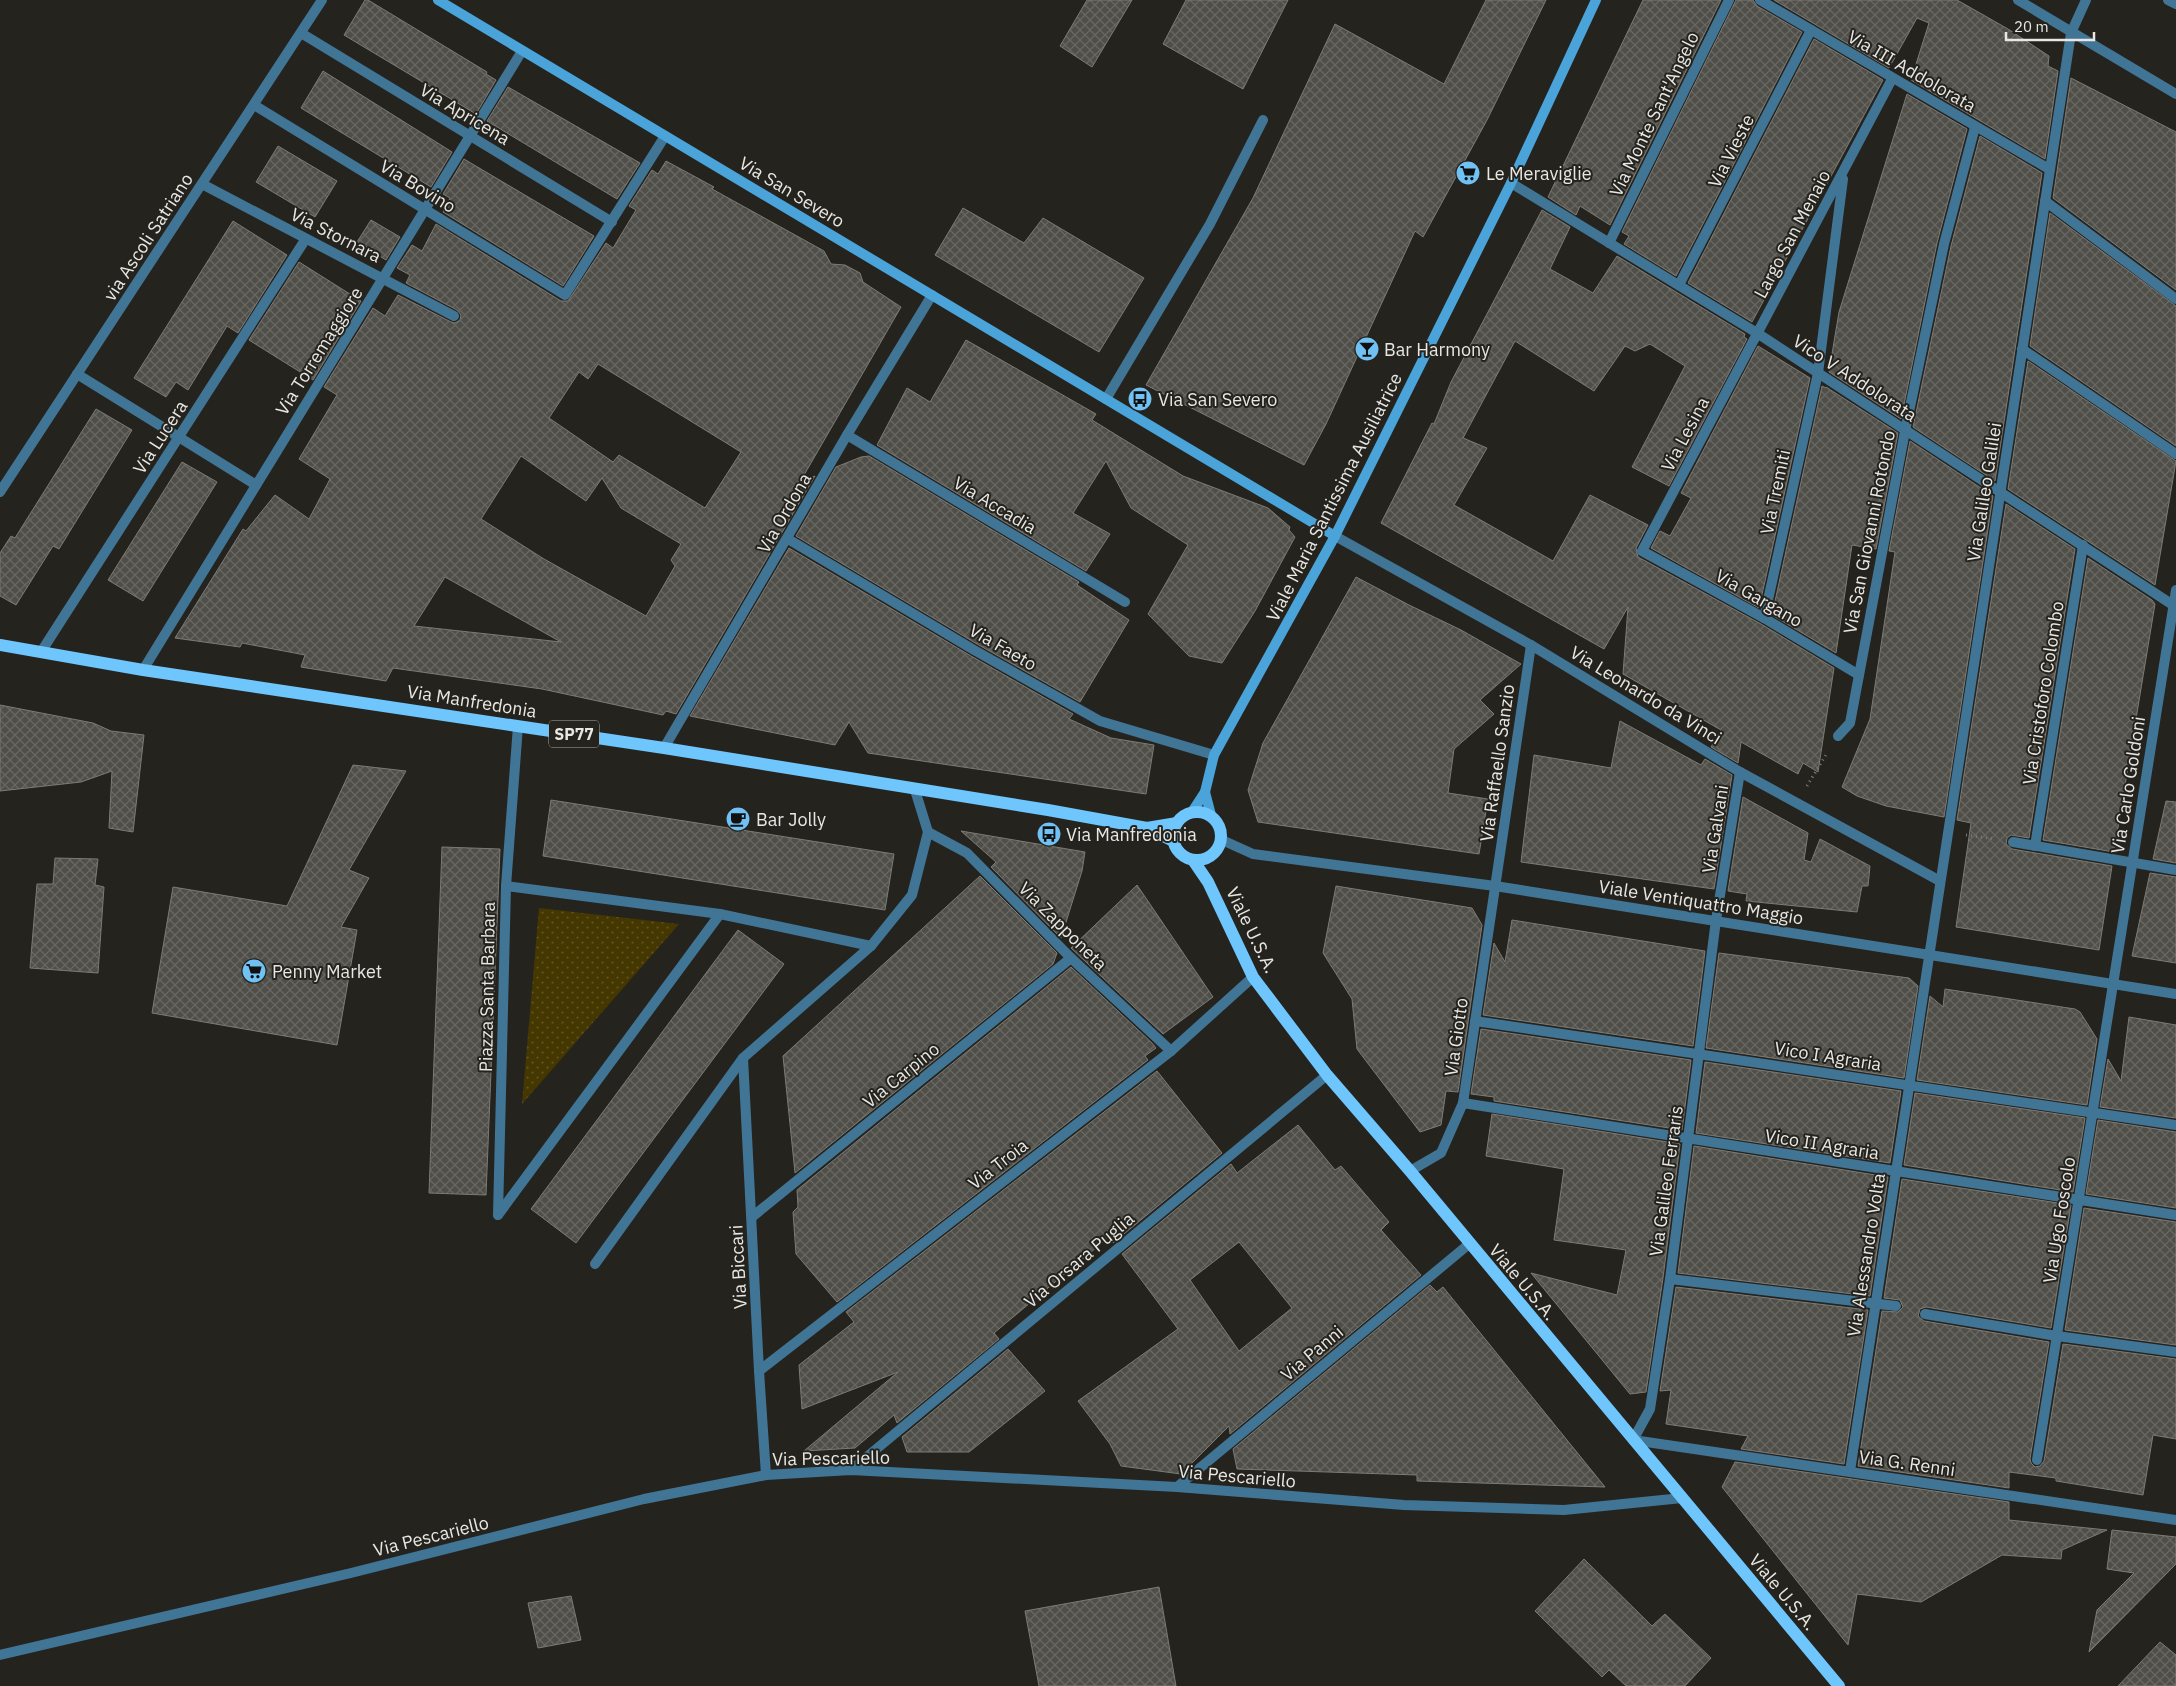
<svg xmlns="http://www.w3.org/2000/svg" width="2176" height="1686" font-family="'IBM Plex Sans',sans-serif">
  <style>
    .park { fill: url(#park-dots) }
    .building { fill: url(#building-cross-hatch); stroke: #7d7b75; fill-rule: evenodd }
    .lines { fill: none; stroke-linecap: round; stroke-linejoin: round }
    .path { stroke: #807e79; stroke-width: 3; stroke-dasharray: 1 4; stroke-linecap: butt }
    .lane { stroke: #417596; stroke-width: 10 }
    .street { stroke: #417596; stroke-width: 10 }
    .secondary { stroke: #4ba4d9; stroke-width: 10 }
    .primary { stroke: #6ec6fd; stroke-width: 12 }
    .labels { text-anchor: middle; dominant-baseline: central; stroke-width: 4; stroke-linejoin: round; paint-order: stroke }
    .shield { fill: #25231e; stroke: #aeaca8; stroke-width: 1 }
    .shield-label { font-size: 16px; font-weight: bold; fill: #e8e7e3 }
    .street-label { font-size: 18px; fill: #e8e7e3; stroke: #25231e }
    .poi-label { font-size: 18px; fill: #e8e7e3; stroke: #25231e; text-anchor: start }
  </style>
  <defs>
    <pattern id="park-dots" width="8" height="8" patternUnits="userSpaceOnUse" patternTransform="scale(1.25)"><rect width="8" height="8" fill="#443700"/><path d="M2 2h.1M6 6h.1" fill="none" stroke="#5f5425" stroke-width="1.8" stroke-linecap="round"/></pattern>
    <pattern id="building-cross-hatch" width="8" height="8" patternUnits="userSpaceOnUse" patternTransform="scale(1.25)"><rect width="8" height="8" fill="#4f4e48"/><path d="M0 0l8 8M0 8l8-8" fill="none" stroke="#686862"/></pattern>
  </defs>
  <rect width="100%" height="100%" fill="#25231e"/>
  <path class="park" d="M 539,908 L 679,924 L 522,1104 Z"/>
  <g class="building">
    <path d="M 365,0 L 368,0 L 487,72 L 486,74 L 496,80 L 476,114 L 344,35 Z"/>
    <path d="M 1087,0 L 1132,0 L 1092,67 L 1060,46 Z"/>
    <path d="M 1186,0 L 1288,0 L 1243,89 L 1163,44 Z"/>
    <path d="M 1486,0 L 1546,0 L 1487,120 L 1423,237 L 1415,231 L 1326,424 L 1304,465 L 1146,385 L 1253,198 L 1335,24 L 1444,84 Z"/>
    <path d="M 1643,0 L 1721,0 L 1610,225 L 1580,206 L 1576,215 L 1548,197 Z"/>
    <path d="M 1736,0 L 1753,0 L 1757,6 L 1802,32 L 1676,276 L 1624,244 L 1629,236 L 1622,232 Z"/>
    <path d="M 1774,0 L 1957,0 L 2008,29 L 2049,56 L 2048,66 L 2058,71 L 2045,159 L 1911,80 L 1929,23 L 1917,18 L 1889,68 Z"/>
    <path d="M 1814,39 L 1883,80 L 1752,322 L 1688,283 Z"/>
    <path d="M 323,71 L 452,152 L 431,187 L 301,108 Z"/>
    <path d="M 2071,78 L 2176,132 L 2176,290 L 2053,198 Z"/>
    <path d="M 508,87 L 640,163 L 617,199 L 487,121 Z"/>
    <path d="M 1907,94 L 1967,129 L 1937,243 L 1901,419 L 1829,372 L 1839,312 Z"/>
    <path d="M 1980,136 L 2042,173 L 1995,481 L 1913,427 L 1951,246 Z"/>
    <path d="M 278,146 L 337,181 L 315,217 L 256,182 Z"/>
    <path d="M 464,159 L 594,236 L 563,286 L 443,212 L 450,198 L 443,194 Z"/>
    <path d="M 666,161 L 714,187 L 712,189 L 824,251 L 831,264 L 845,265 L 860,273 L 863,282 L 901,307 L 800,482 L 815,476 L 676,714 L 666,711 L 663,715 L 542,689 L 393,668 L 386,681 L 301,667 L 305,655 L 242,643 L 240,647 L 175,638 L 243,529 L 246,531 L 275,495 L 309,519 L 330,479 L 299,459 L 337,395 L 324,387 L 373,308 L 385,316 L 398,295 L 451,322 L 455,323 L 460,320 L 461,315 L 457,310 L 406,283 L 410,275 L 397,268 L 412,245 L 422,251 L 436,224 L 561,301 L 568,301 L 606,243 L 613,248 L 636,210 L 629,206 L 652,170 L 658,174 ZM 598,364 L 741,452 L 705,508 L 619,455 L 613,462 L 549,418 L 579,372 L 588,379 ZM 521,456 L 586,501 L 602,478 L 621,508 L 681,544 L 671,560 L 675,566 L 646,616 L 544,559 L 481,519 ZM 445,577 L 561,642 L 414,626 Z"/>
    <path d="M 963,208 L 1024,243 L 1043,218 L 1144,278 L 1099,352 L 935,255 Z"/>
    <path d="M 1542,210 L 1570,227 L 1550,269 L 1593,293 L 1617,256 L 1745,334 L 1744,337 L 1747,339 L 1669,486 L 1632,467 L 1685,366 L 1650,344 L 1635,351 L 1625,346 L 1594,391 L 1515,341 L 1463,438 L 1487,448 L 1454,505 L 1553,561 L 1590,495 L 1648,525 L 1636,548 L 1638,557 L 1761,624 L 1834,668 L 1818,772 L 1803,763 L 1798,774 L 1741,742 L 1738,763 L 1711,747 L 1721,730 L 1623,674 L 1628,607 L 1604,649 L 1381,523 L 1432,423 L 1434,424 L 1451,382 Z"/>
    <path d="M 2050,213 L 2176,306 L 2176,446 L 2030,346 Z"/>
    <path d="M 371,220 L 400,237 L 386,260 L 357,242 Z"/>
    <path d="M 233,221 L 287,255 L 238,333 L 227,326 L 188,390 L 176,382 L 166,397 L 134,378 Z"/>
    <path d="M 299,262 L 361,301 L 313,380 L 249,340 Z"/>
    <path d="M 966,340 L 1096,414 L 1092,420 L 1183,476 L 1268,508 L 1290,527 L 1289,530 L 1295,537 L 1255,611 L 1222,663 L 1189,656 L 1148,614 L 1188,545 L 1131,508 L 1106,461 L 1073,513 L 1110,534 L 1086,571 L 877,445 L 907,388 L 930,402 Z"/>
    <path d="M 1758,346 L 1810,378 L 1759,608 L 1651,548 L 1660,531 L 1670,536 L 1691,498 L 1681,493 Z"/>
    <path d="M 2028,361 L 2176,461 L 2155,585 L 2008,489 Z"/>
    <path d="M 1822,386 L 1826,388 L 1826,387 L 1898,433 L 1876,549 L 1852,545 L 1836,653 L 1772,615 Z"/>
    <path d="M 96,409 L 132,430 L 59,549 L 53,546 L 16,605 L 0,596 L 0,553 L 11,536 L 15,538 Z"/>
    <path d="M 1910,441 L 1993,496 L 1944,817 L 1886,806 L 1857,796 L 1842,787 L 1870,719 L 1895,552 L 1889,551 Z"/>
    <path d="M 869,456 L 1079,582 L 1077,585 L 1129,620 L 1080,702 L 977,644 L 796,536 L 836,467 L 861,457 Z"/>
    <path d="M 182,462 L 217,482 L 143,601 L 108,580 Z"/>
    <path d="M 2006,504 L 2075,549 L 2029,838 L 2011,835 L 2007,838 L 2006,844 L 2012,849 L 2112,866 L 2099,950 L 1956,927 L 1971,823 L 1957,820 Z"/>
    <path d="M 789,548 L 971,656 L 1073,714 L 1069,719 L 1111,738 L 1154,745 L 1146,794 L 868,753 L 849,722 L 835,745 L 690,716 Z"/>
    <path d="M 2088,558 L 2152,600 L 2155,604 L 2114,852 L 2043,840 Z"/>
    <path d="M 1356,577 L 1409,605 L 1461,630 L 1521,664 L 1480,700 L 1494,714 L 1454,749 L 1448,793 L 1488,799 L 1479,854 L 1258,822 L 1248,790 L 1263,743 Z"/>
    <path d="M 0,705 L 93,723 L 111,731 L 144,735 L 133,832 L 109,828 L 112,771 L 81,782 L 0,791 Z"/>
    <path d="M 1620,721 L 1701,765 L 1705,759 L 1732,775 L 1714,889 L 1521,862 L 1534,755 L 1611,768 Z"/>
    <path d="M 353,765 L 406,771 L 349,870 L 369,878 L 341,927 L 357,930 L 337,1045 L 152,1013 L 173,887 L 287,906 Z"/>
    <path d="M 1743,797 L 1808,833 L 1804,860 L 1811,862 L 1820,839 L 1870,866 L 1868,886 L 1862,886 L 1857,912 L 1746,901 L 1747,894 L 1728,891 Z"/>
    <path d="M 551,800 L 894,854 L 885,910 L 543,856 Z"/>
    <path d="M 2166,801 L 2176,802 L 2176,863 L 2153,859 Z"/>
    <path d="M 961,831 L 1085,852 L 1082,871 L 1061,938 L 991,867 L 996,862 Z"/>
    <path d="M 442,847 L 500,849 L 486,1195 L 429,1193 Z"/>
    <path d="M 55,858 L 98,859 L 95,885 L 104,887 L 98,973 L 30,968 L 37,884 L 53,884 Z"/>
    <path d="M 2150,873 L 2176,877 L 2176,963 L 2132,956 Z"/>
    <path d="M 980,876 L 1057,953 L 1053,964 L 795,1173 L 783,1056 Z"/>
    <path d="M 1137,885 L 1213,997 L 1163,1034 L 1071,948 Z"/>
    <path d="M 1336,886 L 1472,908 L 1482,925 L 1458,1092 L 1446,1091 L 1441,1125 L 1420,1132 L 1357,1049 L 1352,999 L 1323,953 Z"/>
    <path d="M 1512,920 L 1705,951 L 1693,1046 L 1483,1015 L 1494,943 L 1505,962 Z"/>
    <path d="M 738,930 L 784,964 L 576,1243 L 531,1209 Z"/>
    <path d="M 1719,953 L 1909,978 L 1918,986 L 1904,1078 L 1706,1048 Z"/>
    <path d="M 1071,967 L 1152,1043 L 1156,1048 L 1145,1056 L 1148,1060 L 837,1302 L 796,1254 L 793,1212 L 798,1207 L 797,1190 Z"/>
    <path d="M 1945,989 L 2075,1009 L 2080,1012 L 2097,1039 L 2087,1105 L 1917,1080 L 1930,996 L 1943,1007 Z"/>
    <path d="M 2129,1017 L 2176,1025 L 2176,1118 L 2100,1107 L 2108,1059 L 2121,1081 Z"/>
    <path d="M 1481,1029 L 1691,1060 L 1682,1130 L 1494,1101 L 1494,1097 L 1471,1094 Z"/>
    <path d="M 1705,1062 L 1901,1091 L 1890,1163 L 1696,1133 Z"/>
    <path d="M 1157,1071 L 1222,1153 L 1113,1243 L 1109,1237 L 994,1333 L 999,1339 L 897,1423 L 894,1415 L 855,1448 L 804,1451 L 898,1372 L 802,1409 L 799,1365 L 854,1322 L 846,1312 Z"/>
    <path d="M 1915,1093 L 2085,1118 L 2073,1192 L 1904,1165 Z"/>
    <path d="M 1492,1114 L 1680,1144 L 1663,1278 L 1646,1392 L 1630,1394 L 1531,1273 L 1617,1295 L 1626,1250 L 1554,1240 L 1564,1169 L 1486,1156 Z"/>
    <path d="M 2098,1120 L 2176,1132 L 2176,1208 L 2086,1194 Z"/>
    <path d="M 1298,1125 L 1335,1170 L 1341,1166 L 1389,1222 L 1381,1230 L 1421,1275 L 1230,1434 L 1229,1426 L 1181,1474 L 1121,1466 L 1110,1444 L 1078,1401 L 1178,1329 L 1122,1254 L 1231,1164 L 1237,1173 ZM 1239,1242 L 1292,1308 L 1239,1351 L 1190,1280 Z"/>
    <path d="M 1694,1146 L 1888,1177 L 1870,1296 L 1678,1273 Z"/>
    <path d="M 1902,1179 L 2071,1205 L 2051,1328 L 1926,1307 L 1920,1309 L 1918,1316 L 1924,1321 L 2049,1342 L 2030,1459 L 2031,1463 L 2035,1467 L 2040,1466 L 2044,1461 L 2063,1344 L 2176,1359 L 2176,1439 L 2153,1435 L 2143,1495 L 2056,1481 L 2056,1478 L 2009,1472 L 2009,1488 L 1858,1466 L 1882,1311 L 1898,1312 L 1903,1307 L 1900,1300 L 1884,1298 Z"/>
    <path d="M 2084,1208 L 2176,1222 L 2176,1345 L 2065,1330 Z"/>
    <path d="M 1430,1285 L 1437,1292 L 1443,1287 L 1605,1487 L 1417,1481 L 1417,1475 L 1237,1469 L 1233,1449 Z"/>
    <path d="M 1676,1287 L 1868,1310 L 1844,1464 L 1741,1449 L 1748,1436 L 1666,1424 L 1671,1390 L 1660,1391 Z"/>
    <path d="M 1008,1349 L 1045,1391 L 969,1452 L 907,1452 L 902,1437 Z"/>
    <path d="M 1735,1462 L 2009,1502 L 2009,1520 L 2107,1530 L 2062,1550 L 2061,1559 L 2002,1555 L 1921,1602 L 1857,1594 L 1848,1645 L 1722,1487 Z"/>
    <path d="M 2112,1530 L 2176,1537 L 2176,1564 L 2089,1652 L 2097,1610 L 2134,1573 L 2107,1569 Z"/>
    <path d="M 1584,1559 L 1652,1626 L 1665,1614 L 1711,1658 L 1685,1686 L 1626,1686 L 1609,1670 L 1602,1677 L 1535,1611 Z"/>
    <path d="M 1159,1587 L 1176,1686 L 1039,1686 L 1025,1611 Z"/>
    <path d="M 571,1596 L 581,1640 L 538,1648 L 528,1603 Z"/>
    <path d="M 2160,1642 L 2176,1655 L 2176,1686 L 2118,1686 Z"/>
  </g>
  <g class="lines">
    <g class="path">
      <path d="M 1807,786 L 1827,753"/>
      <path d="M 1966,835 L 1995,839"/>
    </g>
    <path class="lane" d="M 1106,399 L 1210,224 L 1263,120"/>
    <g class="street">
      <path d="M 1760,0 L 2049,169"/>
      <path d="M 2018,0 L 2176,94"/>
      <path d="M 2168,0 L 2176,4"/>
      <path d="M 301,33 L 612,222"/>
      <path d="M 254,105 L 565,295 L 665,136"/>
      <path d="M 1511,183 L 1757,333 L 2176,607"/>
      <path d="M 202,184 L 454,316"/>
      <path d="M 2045,201 L 2176,299"/>
      <path d="M 1609,243 L 1729,0"/>
      <path d="M 1679,285 L 1811,30"/>
      <path d="M 2022,349 L 2176,454"/>
      <path d="M 77,374 L 256,485"/>
      <path d="M 847,435 L 1125,602"/>
      <path d="M 0,492 L 322,0"/>
      <path d="M 1335,536 L 1531,645 L 1740,772 L 1940,881"/>
      <path d="M 788,539 L 974,650 L 1100,721 L 1214,755"/>
      <path d="M 1764,618 L 1818,373 L 1843,179"/>
      <path d="M 41,652 L 305,240"/>
      <path d="M 143,670 L 522,51"/>
      <path d="M 1859,675 L 1764,618 L 1642,551 L 1892,79"/>
      <path d="M 1838,736 L 1850,723 L 1905,431 L 1944,244 L 1975,127"/>
      <path d="M 664,748 L 847,435 L 932,295"/>
      <path d="M 1740,772 L 1716,920 L 1670,1279 L 1650,1409 L 1633,1440 L 2176,1520"/>
      <path d="M 928,832 L 967,853 L 1071,958 L 1171,1051"/>
      <path d="M 1222,840 L 1253,854 L 1495,886 L 2176,994"/>
      <path d="M 2013,842 L 2176,870"/>
      <path d="M 2035,846 L 2083,545"/>
      <path d="M 506,886 L 518,726"/>
      <path d="M 1475,1021 L 2176,1125"/>
      <path d="M 743,1058 L 759,1371 L 766,1475"/>
      <path d="M 1463,1103 L 2176,1215"/>
      <path d="M 1410,1171 L 1441,1153 L 1463,1103 L 1531,645"/>
      <path d="M 498,1215 L 506,886 L 720,914 L 871,946"/>
      <path d="M 498,1215 L 720,914"/>
      <path d="M 752,1217 L 1071,958"/>
      <path d="M 595,1264 L 743,1058 L 871,946 L 912,895 L 928,832 L 915,790"/>
      <path d="M 1670,1279 L 1896,1306"/>
      <path d="M 1925,1314 L 2057,1336 L 2176,1352"/>
      <path d="M 759,1371 L 1171,1051 L 1253,977"/>
      <path d="M 2037,1460 L 2176,590"/>
      <path d="M 851,1470 L 1327,1075"/>
      <path d="M 1850,1471 L 2071,33 L 2086,0"/>
      <path d="M 1177,1487 L 1469,1244"/>
      <path d="M 0,1655 L 351,1573 L 644,1499 L 766,1475 L 851,1470 L 1177,1487 L 1404,1505 L 1564,1510 L 1682,1498"/>
    </g>
    <g class="secondary">
      <path d="M 438,0 L 1335,536"/>
      <path d="M 1205,792 L 1211,815"/>
      <path d="M 1192,812 L 1205,792 L 1214,755 L 1335,536 L 1511,183 L 1596,0"/>
    </g>
    <g class="primary">
      <path d="M 0,645 L 143,670 L 664,748 L 1048,810 L 1147,828 L 1173,841"/>
      <circle cx="1197" cy="836" r="24"/>
      <path d="M 1147,828 L 1177,823"/>
      <path d="M 1193,860 L 1208,882 L 1253,977 L 1327,1075 L 1410,1171 L 1839,1686"/>
    </g>
  </g>
  <defs>
    <symbol id="supermarket-disc" viewBox="-11 -11 22 22"><circle r="9.5" fill="#70c1f4" stroke="#25231e"/><path d="M-6-5.5h2.5l.6 2H6L4.5 2H-2.5L-4.4-4H-6ZM-1.5 3.2a1.3 1.3 0 1 0 .1 0ZM3 3.2a1.3 1.3 0 1 0 .1 0Z" fill="#111"/></symbol>
    <symbol id="bar-disc" viewBox="-11 -11 22 22"><circle r="9.5" fill="#70c1f4" stroke="#25231e"/><path d="M-6-5H6L.8 .8V4.5H3.5V6h-7V4.5H-.8V.8Z" fill="#111"/></symbol>
    <symbol id="bus-disc" viewBox="-11 -11 22 22"><circle r="9.5" fill="#70c1f4" stroke="#25231e"/><path d="M-5-6H5V4H4V6H2V4H-2V6H-4V4H-5ZM-3.5-4V0h7V-4ZM-3.5 1.2v1.5H-2V1.2ZM2 1.2v1.5H3.5V1.2Z" fill="#111"/></symbol>
    <symbol id="cafe-disc" viewBox="-11 -11 22 22"><circle r="9.5" fill="#70c1f4" stroke="#25231e"/><path d="M-5.5-4.5H6V0H3Q3 3.5 0 3.5H-2.5Q-5.5 3.5-5.5 0ZM3-3.2v2h1.7v-2ZM-6 4.5H4V6H-6Z" fill="#111"/></symbol>
  </defs>
  <g fill-rule="evenodd">
    <use href="#supermarket-disc" x="1454" y="159" width="28" height="28"/>
    <use href="#bar-disc" x="1353" y="335" width="28" height="28"/>
    <use href="#bus-disc" x="1126" y="385" width="28" height="28"/>
    <use href="#cafe-disc" x="724" y="805" width="28" height="28"/>
    <use href="#bus-disc" x="1035" y="820" width="28" height="28"/>
    <use href="#supermarket-disc" x="240" y="957" width="28" height="28"/>
  </g>
  <g class="labels">
    <rect class="shield" x="549" y="720.5" width="50" height="27" rx="4"/>
    <g class="shield-label">
      <text x="574" y="734">SP77</text>
    </g>
    <g class="street-label">
      <text transform="translate(1912 71) rotate(30)">Via III Addolorata</text>
      <text transform="translate(465 114) rotate(31)">Via Apricena</text>
      <text transform="translate(1654 114) rotate(-64)">Via Monte Sant'Angelo</text>
      <text transform="translate(1731 151) rotate(-63)">Via Vieste</text>
      <text transform="translate(418 186) rotate(31)">Via Bovino</text>
      <text transform="translate(792 192) rotate(31)">Via San Severo</text>
      <text transform="translate(1792 234) rotate(-62)">Largo San Menaio</text>
      <text transform="translate(336 235) rotate(27)">Via Stornara</text>
      <text transform="translate(148 237) rotate(-57)">via Ascoli Satriano</text>
      <text transform="translate(319 351) rotate(-58)">Via Torremaggiore</text>
      <text transform="translate(1855 378) rotate(33)">Vico V Addolorata</text>
      <text transform="translate(1685 434) rotate(-62)">Via Lesina</text>
      <text transform="translate(160 437) rotate(-57)">Via Lucera</text>
      <text transform="translate(1775 492) rotate(-78)">Via Tremiti</text>
      <text transform="translate(1984 492) rotate(-81)">Via Galileo Galilei</text>
      <text transform="translate(1334 497) rotate(-63)">Viale Maria Santissima Ausiliatrice</text>
      <text transform="translate(995 505) rotate(31)">Via Accadia</text>
      <text transform="translate(784 513) rotate(-60)">Via Ordona</text>
      <text transform="translate(1869 532) rotate(-79)">Via San Giovanni Rotondo</text>
      <text transform="translate(1759 598) rotate(30)">Via Gargano</text>
      <text transform="translate(1003 647) rotate(30)">Via Faeto</text>
      <text transform="translate(2043 693) rotate(-81)">Via Cristoforo Colombo</text>
      <text transform="translate(1646 695) rotate(31)">Via Leonardo da Vinci</text>
      <text transform="translate(472 701) rotate(9)">Via Manfredonia</text>
      <text transform="translate(1497 763) rotate(-82)">Via Raffaello Sanzio</text>
      <text transform="translate(2128 785) rotate(-81)">Via Carlo Goldoni</text>
      <text transform="translate(1715 829) rotate(-81)">Via Galvani</text>
      <text transform="translate(1701 902) rotate(9)">Viale Ventiquattro Maggio</text>
      <text transform="translate(1063 926) rotate(45)">Via Zapponeta</text>
      <text transform="translate(1252 930) rotate(64)">Viale U.S.A.</text>
      <text transform="translate(487 987) rotate(-89)">Piazza Santa Barbara</text>
      <text transform="translate(1456 1037) rotate(-82)">Via Giotto</text>
      <text transform="translate(1828 1056) rotate(9)">Vico I Agraria</text>
      <text transform="translate(901 1075) rotate(-39)">Via Carpino</text>
      <text transform="translate(1822 1144) rotate(9)">Vico II Agraria</text>
      <text transform="translate(998 1164) rotate(-38)">Via Troia</text>
      <text transform="translate(1666 1181) rotate(-82)">Via Galileo Ferraris</text>
      <text transform="translate(2059 1220) rotate(-81)">Via Ugo Foscolo</text>
      <text transform="translate(1866 1255) rotate(-81)">Via Alessandro Volta</text>
      <text transform="translate(1079 1260) rotate(-40)">Via Orsara Puglia</text>
      <text transform="translate(738 1267) rotate(-93)">Via Biccari</text>
      <text transform="translate(1523 1282) rotate(50)">Viale U.S.A.</text>
      <text transform="translate(1312 1353) rotate(-40)">Via Panni</text>
      <text transform="translate(831 1458) rotate(-1)">Via Pescariello</text>
      <text transform="translate(1907 1463) rotate(8)">Via G. Renni</text>
      <text transform="translate(1237 1476) rotate(5)">Via Pescariello</text>
      <text transform="translate(431 1536) rotate(-14)">Via Pescariello</text>
      <text transform="translate(1783 1592) rotate(50)">Viale U.S.A.</text>
    </g>
    <g class="poi-label">
      <text x="1486" y="173">Le Meraviglie</text>
      <text x="1384" y="349">Bar Harmony</text>
      <text x="1158" y="399">Via San Severo</text>
      <text x="756" y="819">Bar Jolly</text>
      <text x="1066" y="834">Via Manfredonia</text>
      <text x="272" y="971">Penny Market</text>
    </g>
  </g>
  <path d="M2006 32v8h88v-8" fill="none" stroke="#e8e7e3" stroke-width="2.5"/>
  <text x="2014" y="32" font-size="15" fill="#e8e7e3" stroke="#25231e" stroke-width="4" paint-order="stroke">20 m</text>
</svg>
